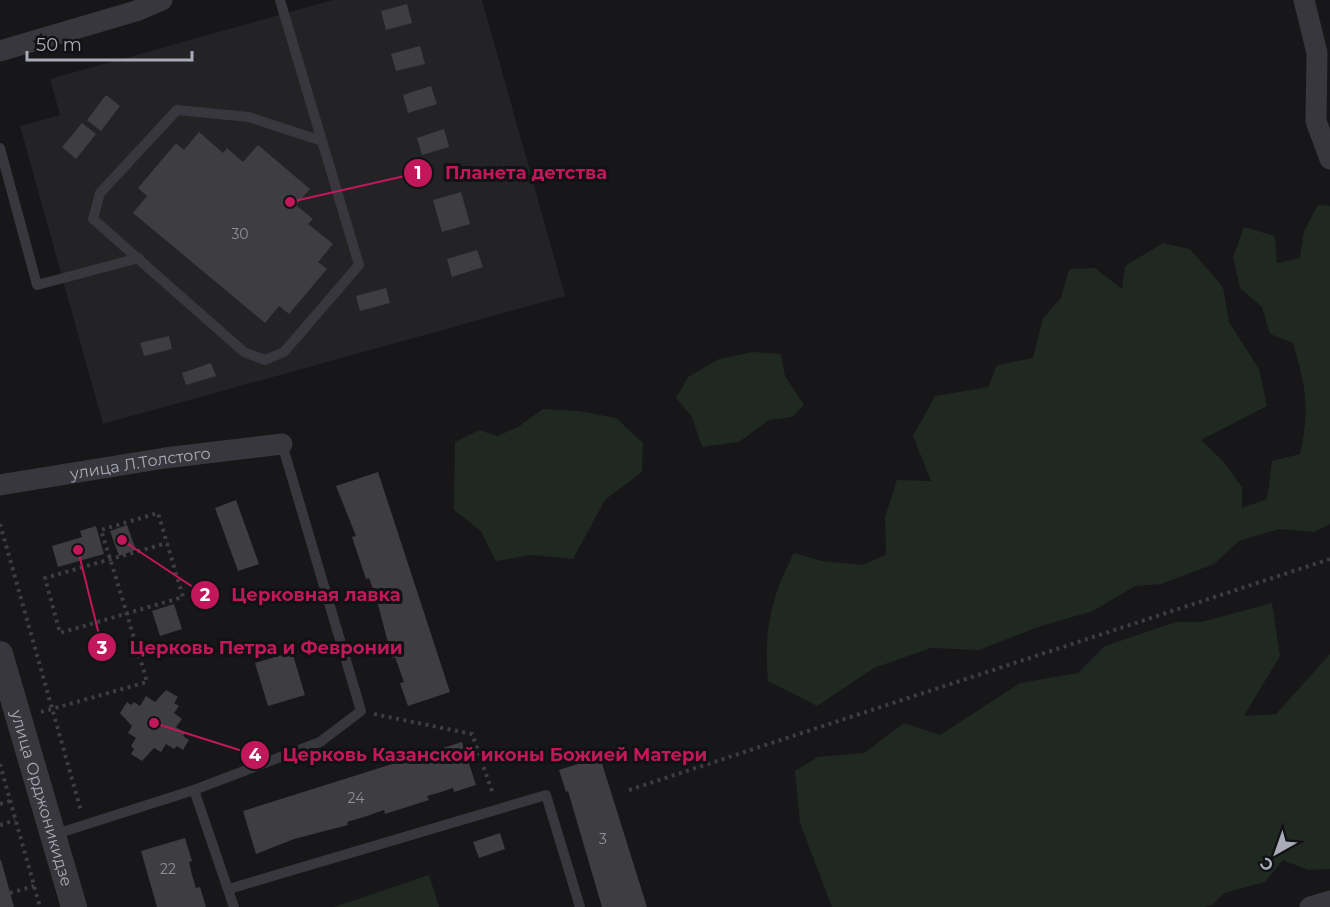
<svg xmlns="http://www.w3.org/2000/svg" width="1330" height="907" font-family="Montserrat,sans-serif">
  <style>
    .built { fill: #232225 }
    .green { fill: #202822 }
    .building { fill: #3e3e42 }
    .lines { fill: none; stroke-linecap: round; stroke-linejoin: round }
    .path { stroke: #3d3e44; stroke-width: 4; stroke-dasharray: 3 4.5; stroke-linecap: butt }
    .service { stroke: #37373d; stroke-width: 10 }
    .minor { stroke: #37373d; stroke-width: 21 }
    .tertiary { stroke: #37373d; stroke-width: 26 }
    .labels { text-anchor: middle; dominant-baseline: central; stroke-width: 6; stroke-linejoin: round; paint-order: stroke }
    .number-label { font-size: 14px; fill: #8e909a }
    .street-label { font-size: 16px; fill: #a9abb8; stroke: #121113 }
    .leader { fill: none; stroke: #c2185b; stroke-width: 2 }
    .callout-dot { fill: #c2185b; stroke: #121113; stroke-width: 2 }
    .mark-label { font-size: 18px; text-anchor: middle; font-weight: bold; fill: #fff }
    .callout-label { font-size: 18px; text-anchor: middle; font-weight: bold; fill: #c2185b; stroke: #121113; stroke-width: 6; stroke-linejoin: round; paint-order: stroke }
  </style>
  <rect width="100%" height="100%" fill="#171618"/>
  <path class="built" d="M 333,0 L 482,0 L 565,296 L 103,424 L 20,126 L 60,115 L 50,79 Z"/>
  <g class="green">
    <path d="M 1318,205 L 1330,206 L 1330,524 L 1314,532 L 1279,529 L 1239,541 L 1214,564 L 1161,584 L 1135,586 L 1093,611 L 1038,627 L 979,650 L 931,648 L 874,668 L 817,706 L 768,681 C 764,629 770,600 794,553 L 822,561 L 862,565 L 886,555 L 885,517 L 897,480 L 931,481 L 913,436 L 935,396 L 988,387 L 997,365 L 1033,358 L 1043,318 L 1061,298 L 1069,269 L 1095,268 L 1122,289 L 1125,266 L 1163,243 L 1190,249 L 1223,287 L 1229,322 L 1259,369 L 1267,406 L 1201,440 L 1223,461 L 1242,487 L 1242,508 L 1267,499 L 1272,461 L 1300,454 C 1310,408 1306,388 1293,343 L 1270,334 L 1262,307 L 1240,288 L 1233,258 L 1244,227 L 1275,236 L 1277,263 L 1300,258 L 1304,231 Z"/>
    <path d="M 753,352 L 781,354 L 785,376 L 804,405 L 792,417 L 769,420 L 739,442 L 702,447 L 692,417 L 676,398 L 688,377 L 719,359 Z"/>
    <path d="M 543,409 L 579,411 L 616,418 L 643,443 L 642,472 L 605,500 L 573,559 L 532,555 L 496,561 L 481,531 L 454,510 L 455,442 L 479,430 L 497,436 L 518,427 Z"/>
    <path d="M 1272,603 L 1280,656 L 1244,716 L 1276,714 L 1330,654 L 1330,869 L 1308,870 L 1283,860 L 1265,882 L 1224,893 L 1212,905 L 1204,907 L 832,907 L 800,823 L 795,771 L 818,757 L 864,753 L 904,723 L 940,735 L 1020,683 L 1078,673 L 1105,646 L 1176,622 L 1201,622 Z"/>
    <path d="M 429,875 L 439,907 L 334,907 Z"/>
  </g>
  <g class="building">
    <path d="M 407,4 L 412,23 L 386,30 L 381,11 Z"/>
    <path d="M 420,46 L 425,64 L 396,71 L 391,54 Z"/>
    <path d="M 431,86 L 437,104 L 408,113 L 403,95 Z"/>
    <path d="M 106,95 L 120,106 L 101,131 L 87,120 Z"/>
    <path d="M 82,123 L 96,134 L 76,159 L 62,147 Z"/>
    <path d="M 444,129 L 449,147 L 422,155 L 417,138 Z"/>
    <path d="M 199,132 L 223,153 L 227,148 L 243,162 L 258,145 L 310,189 L 296,205 L 313,219 L 308,224 L 333,244 L 318,262 L 327,269 L 289,314 L 279,306 L 265,323 L 133,213 L 147,196 L 138,188 L 176,143 L 184,150 Z"/>
    <path d="M 461,192 L 470,224 L 442,232 L 433,200 Z"/>
    <path d="M 477,250 L 483,267 L 452,277 L 447,259 Z"/>
    <path d="M 386,288 L 390,303 L 360,311 L 356,296 Z"/>
    <path d="M 169,336 L 172,349 L 144,356 L 140,343 Z"/>
    <path d="M 211,363 L 216,376 L 186,385 L 182,373 Z"/>
    <path d="M 378,472 L 450,692 L 408,706 L 400,683 L 404,682 L 395,657 L 392,658 L 376,597 L 369,578 L 366,579 L 352,537 L 356,536 L 336,486 Z"/>
    <path d="M 236,500 L 259,564 L 238,571 L 215,508 Z"/>
    <path d="M 127,525 L 136,550 L 119,556 L 110,531 Z"/>
    <path d="M 96,526 L 104,554 L 58,567 L 52,546 L 82,537 L 80,531 Z"/>
    <path d="M 174,604 L 182,629 L 160,636 L 152,611 Z"/>
    <path d="M 292,652 L 305,695 L 268,706 L 255,663 Z"/>
    <path d="M 166,690 L 178,697 L 174,703 L 179,706 L 174,713 L 182,719 L 176,727 L 185,733 L 183,736 L 189,740 L 183,750 L 177,746 L 174,749 L 166,744 L 161,752 L 154,748 L 142,761 L 131,754 L 134,749 L 131,746 L 136,738 L 128,733 L 132,726 L 120,713 L 127,702 L 131,705 L 134,702 L 140,706 L 146,696 L 155,702 Z"/>
    <path d="M 462,742 L 476,785 L 454,792 L 453,788 L 441,792 L 427,796 L 429,800 L 385,814 L 384,810 L 367,816 L 347,822 L 348,825 L 294,839 L 256,854 L 243,811 Z"/>
    <path d="M 600,757 L 647,907 L 602,907 L 568,791 L 566,792 L 559,770 Z"/>
    <path d="M 500,833 L 505,849 L 479,858 L 473,842 Z"/>
    <path d="M 185,838 L 192,861 L 189,862 L 192,875 L 196,888 L 200,887 L 206,907 L 157,907 L 141,851 Z"/>
    <path d="M 0,860 L 1,860 L 14,907 L 0,907 Z"/>
  </g>
  <g class="lines">
    <g class="path">
      <path d="M 0,524 L 81,811"/>
      <path d="M 41,712 L 147,682 C 132,631 117,580 101,530 L 158,513 L 183,597 L 60,633 L 45,578 L 167,543"/>
      <path d="M 374,714 L 472,734 L 493,794"/>
      <path d="M 0,764 L 40,907"/>
      <path d="M 629,790 L 1330,559"/>
      <path d="M 0,804 L 10,801"/>
      <path d="M 0,825 L 15,820"/>
      <path d="M 10,893 L 34,886"/>
    </g>
    <g class="service">
      <path d="M 280,0 L 359,265 L 284,352 L 265,360 L 244,352 L 93,219 L 100,193 L 177,110 L 249,117 L 322,141"/>
      <path d="M 0,148 L 37,285 L 139,258"/>
      <path d="M 194,790 L 320,742 L 361,711 L 282,444"/>
      <path d="M 53,835 L 194,790 L 234,907"/>
      <path d="M 229,889 L 546,795 L 580,907"/>
    </g>
    <g class="minor">
      <path d="M 1304,0 L 1317,53 L 1316,121 L 1330,159"/>
      <path d="M 0,51 L 136,11 L 162,0"/>
      <path id="s1" d="M 0,485 L 165,458 L 282,444"/>
      <path d="M 1310,907 L 1330,901"/>
    </g>
    <path class="tertiary" id="s2" d="M 0,654 L 74,907"/>
  </g>
  <g class="labels">
    <g class="number-label">
      <text x="240" y="234">30</text>
      <text x="356" y="798">24</text>
      <text x="603" y="839">3</text>
      <text x="168" y="869">22</text>
    </g>
    <g class="street-label">
      <text stroke="none"><textPath href="#s1" startOffset="142">улица Л.Толстого</textPath></text>
      <text stroke="none"><textPath href="#s2" startOffset="150">улица Орджоникидзе</textPath></text>
    </g>
  </g>
  <path class="leader" d="M290 202L418 173M122 540L205 595M78 550L102 647M154 723L255 755"/>
  <g class="callout-dot">
    <circle cx="290" cy="202" r="6"/>
    <circle cx="122" cy="540" r="6"/>
    <circle cx="78" cy="550" r="6"/>
    <circle cx="154" cy="723" r="6"/>
    <circle cx="418" cy="173" r="15"/>
    <circle cx="205" cy="595" r="15"/>
    <circle cx="102" cy="647" r="15"/>
    <circle cx="255" cy="755" r="15"/>
  </g>
  <g class="mark-label">
    <text x="418" y="179">1</text>
    <text x="205" y="601">2</text>
    <text x="102" y="654">3</text>
    <text x="255" y="761">4</text>
  </g>
  <g class="callout-label">
    <text x="526" y="179">Планета детства</text>
    <text x="316" y="601">Церковная лавка</text>
    <text x="266" y="654">Церковь Петра и Февронии</text>
    <text x="495" y="761">Церковь Казанской иконы Божией Матери</text>
  </g>
  <g transform="translate(1276 853) rotate(220)" stroke="#121113" stroke-width="4.5" paint-order="stroke">
  <path d="M0-4.5L10 22L0 15L-10 22Z" fill="#a9abb8"/>
  <text y="-9" font-size="16" font-weight="bold" text-anchor="middle" fill="#a9abb8">С</text>
  </g>
  <path d="M27 51v9h165v-9" fill="none" stroke="#a9abb8" stroke-width="3"/>
  <text x="36" y="51" font-size="18" fill="#a9abb8" stroke="#121113" stroke-width="4.5" paint-order="stroke">50 m</text>
</svg>
